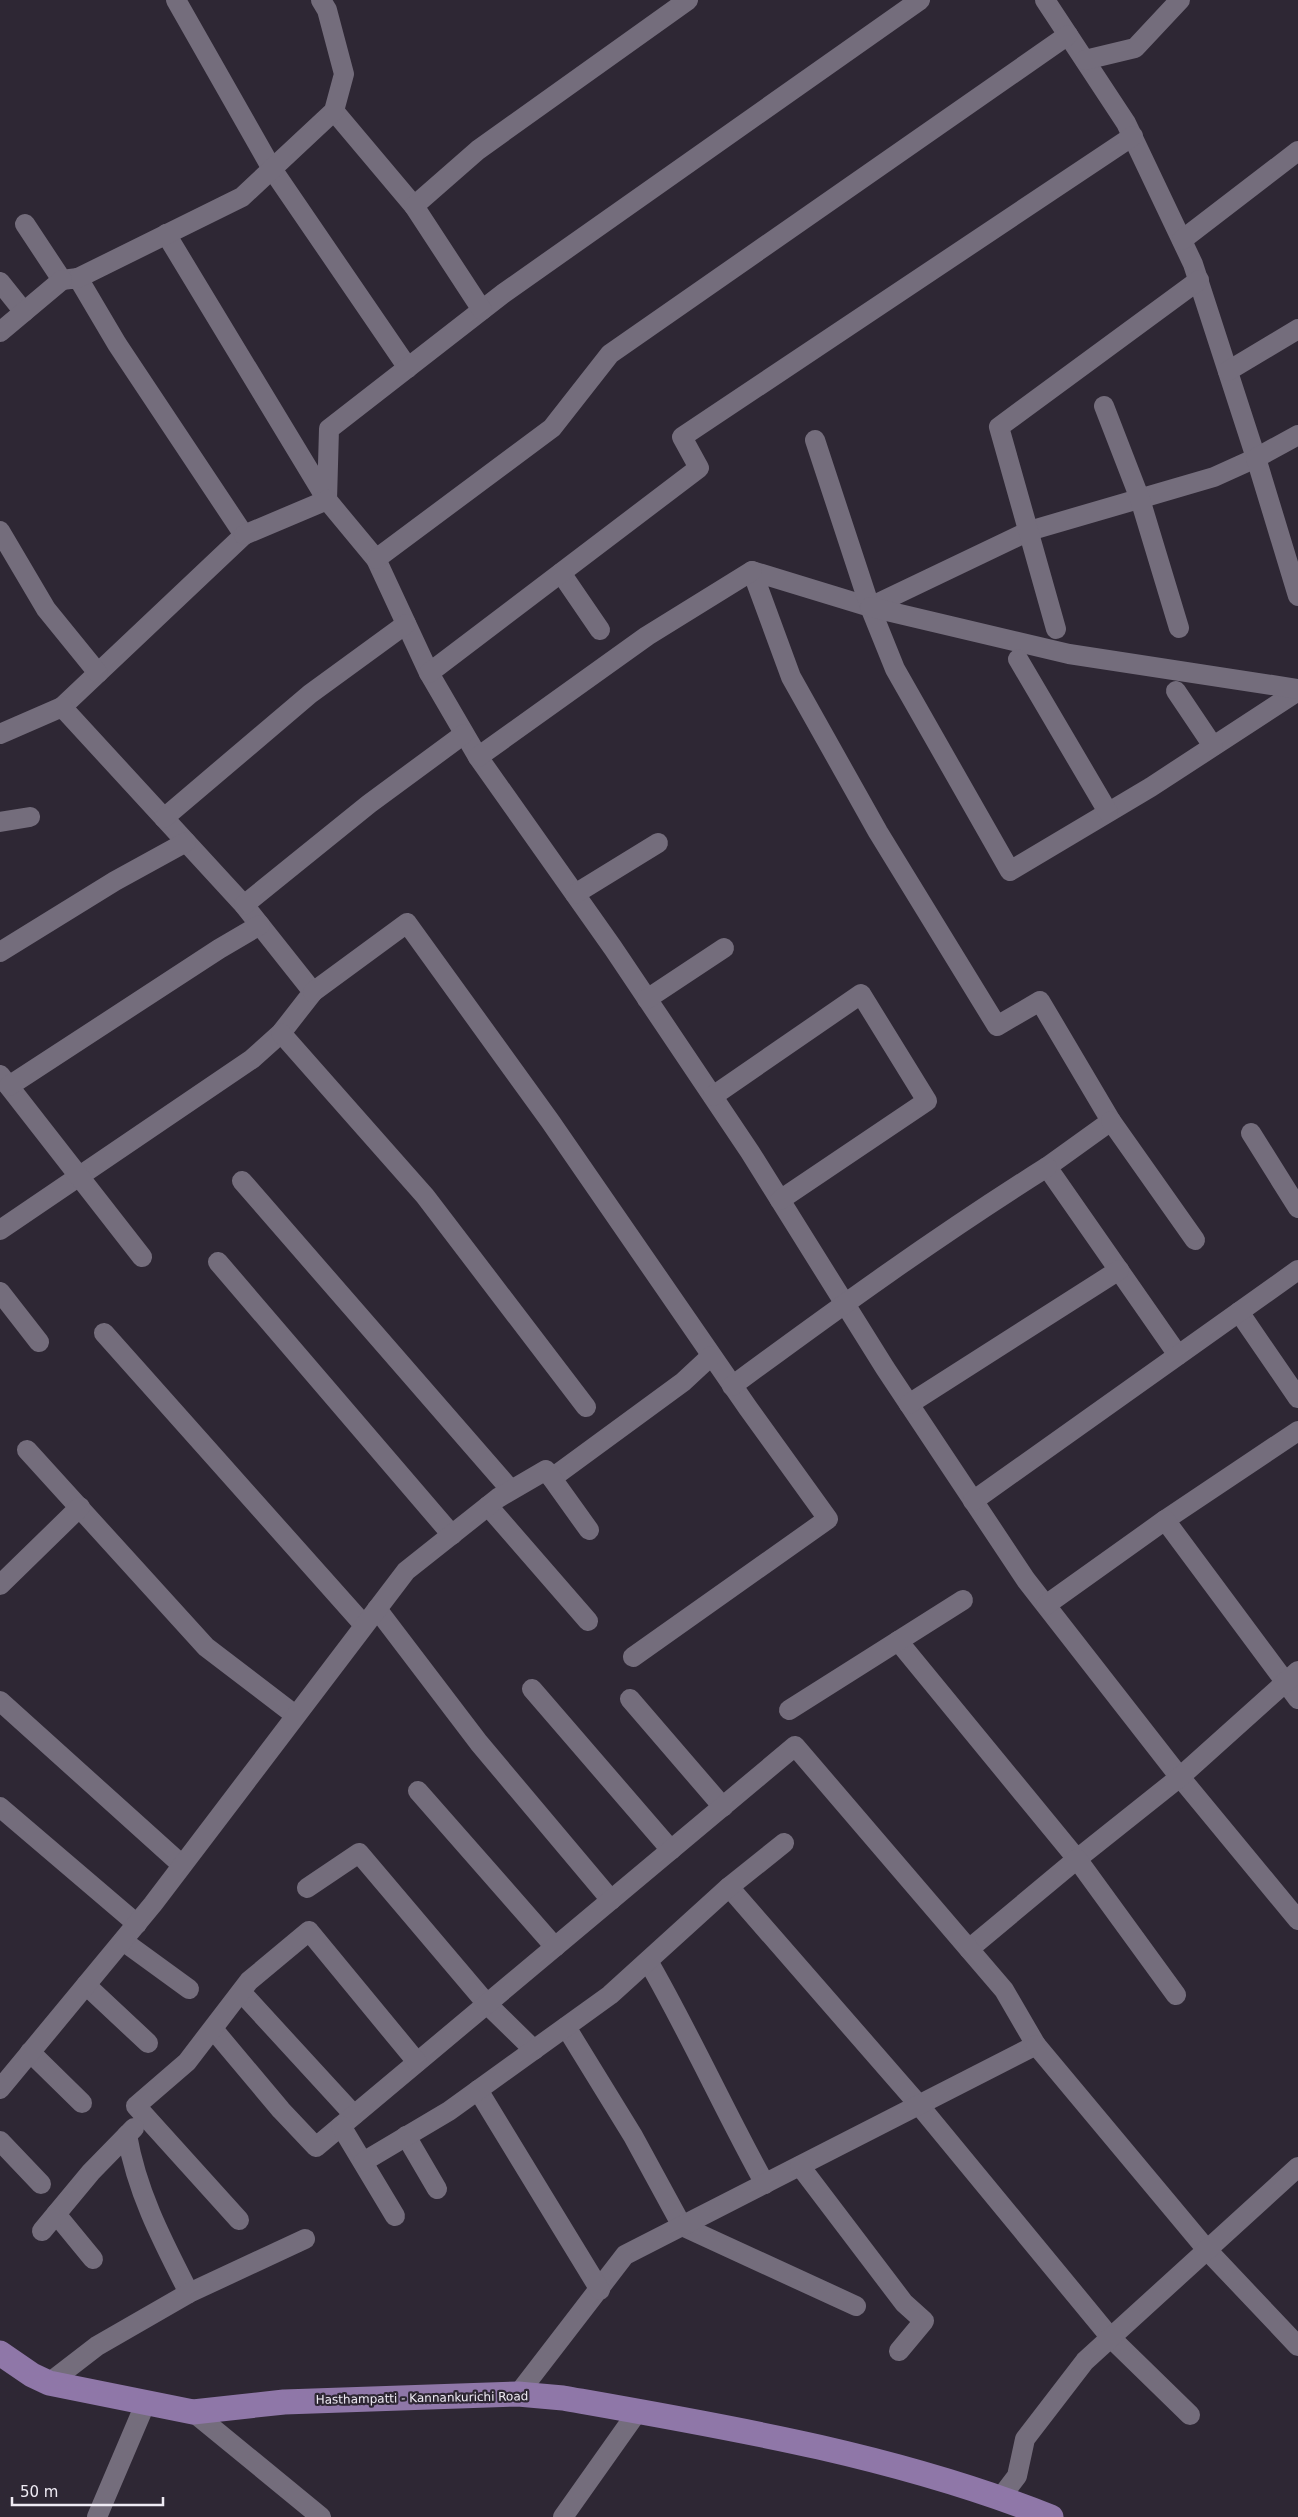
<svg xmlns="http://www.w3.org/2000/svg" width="1298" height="2517" font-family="'DejaVu Sans',sans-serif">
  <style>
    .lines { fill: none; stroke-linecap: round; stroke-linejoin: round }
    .minor { stroke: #746d7c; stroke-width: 20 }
    .major { stroke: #8f77a8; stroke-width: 25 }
    .labels { text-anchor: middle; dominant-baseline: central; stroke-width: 4.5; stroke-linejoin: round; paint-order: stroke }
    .street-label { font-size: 12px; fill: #efebf4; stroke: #2e2734 }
  </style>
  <rect width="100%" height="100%" fill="#2e2734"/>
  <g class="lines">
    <g class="minor">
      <path d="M 176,0 L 272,169 L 408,368"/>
      <path d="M 1045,0 L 1126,123 L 1193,264 L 1256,458 L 1214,477 L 1029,531 L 870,607 L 752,571 L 791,677 L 878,832 L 997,1026 L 1040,1001 L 1111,1121 L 1047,1167 L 1178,1355"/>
      <path d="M 1085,60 L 1135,48 L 1180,0"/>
      <path d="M 334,111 L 414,206"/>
      <path d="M 25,224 L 62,280 L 78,278 L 117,344 L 244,535 L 62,707"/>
      <path d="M 166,234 L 327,500 L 329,429 L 504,293 L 920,0"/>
      <path d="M 1182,240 L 1298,151"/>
      <path d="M 78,278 L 242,197 L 334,111 L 344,74 L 327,10 L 321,0"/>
      <path d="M 0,282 L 24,312"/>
      <path d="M 482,310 L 414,206 L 478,150 L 688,0"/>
      <path d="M 0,332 L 62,280"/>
      <path d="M 1228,371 L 1298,329"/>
      <path d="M 1104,406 L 1140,499 L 1179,628"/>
      <path d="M 1298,435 L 1256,458 L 1298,596"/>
      <path d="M 815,440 L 870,607 L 895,669 L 1010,871 L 1151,787 L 1298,691"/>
      <path d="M 0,531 L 46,609 L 98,673"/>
      <path d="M 244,535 L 327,500 L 376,559 L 429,673 L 478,757 L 613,948 L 750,1152 L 885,1368 L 1026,1580 L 1175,1771 L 1298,1920"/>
      <path d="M 376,559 L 552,428 L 610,354 L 1068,35"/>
      <path d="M 561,573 L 600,630"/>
      <path d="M 870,607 L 1069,654 L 1298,689"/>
      <path d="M 1056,629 L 999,427 L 1199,280"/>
      <path d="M 1018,659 L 1108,812"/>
      <path d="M 429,673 L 699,468 L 682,437 L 1133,136"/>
      <path d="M 1176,691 L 1213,746"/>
      <path d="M 0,734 L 62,707 L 244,905 L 313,992 L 281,1033 L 252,1059 L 0,1230"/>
      <path d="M 478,757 L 647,636 L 752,571"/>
      <path d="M 164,818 L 310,694 L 406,624"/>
      <path d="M 0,822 L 30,817"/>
      <path d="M 575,894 L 658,843"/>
      <path d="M 244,905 L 369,804 L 464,734"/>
      <path d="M 0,952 L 115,881 L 186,842"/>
      <path d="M 313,992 L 407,923 L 550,1121 L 748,1408 L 828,1519 L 633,1657"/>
      <path d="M 647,999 L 724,948"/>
      <path d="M 281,1033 L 425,1196 L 586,1407"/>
      <path d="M 0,1075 L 142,1257"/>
      <path d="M 9,1086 L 219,949 L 260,925"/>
      <path d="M 713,1096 L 861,994 L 927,1101 L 780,1200"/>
      <path d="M 1111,1121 L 1195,1240"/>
      <path d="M 1251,1133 L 1298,1208"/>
      <path d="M 242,1181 L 510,1489"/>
      <path d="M 218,1262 L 452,1535"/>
      <path d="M 0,1292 L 39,1342"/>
      <path d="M 1239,1312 L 1298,1398"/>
      <path d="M 104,1333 L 364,1625"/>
      <path d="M 732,1386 C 835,1310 939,1235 1047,1167"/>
      <path d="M 909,1404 L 1119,1270"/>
      <path d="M 27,1450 L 206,1647 L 295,1715"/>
      <path d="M 552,1478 L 683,1382 L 711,1356"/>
      <path d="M 973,1501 L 1298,1270"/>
      <path d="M 488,1506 L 588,1621"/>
      <path d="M 1165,1520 L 1298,1431"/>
      <path d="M 0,1585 L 80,1507"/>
      <path d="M 1046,1605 L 1165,1520 L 1298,1699"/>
      <path d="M 377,1609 L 479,1743 L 611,1900"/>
      <path d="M 898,1641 L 1077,1859 L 1180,1777 L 1298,1671"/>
      <path d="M 532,1689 L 671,1850"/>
      <path d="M 630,1699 L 723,1807"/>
      <path d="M 0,1701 L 182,1865"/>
      <path d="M 789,1710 L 963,1600"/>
      <path d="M 418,1791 L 555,1947"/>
      <path d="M 0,1807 L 137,1924"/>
      <path d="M 729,1887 L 919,2105 L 1111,2338 L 1190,2415"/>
      <path d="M 307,1888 L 359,1853 L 487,2004 L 534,2050"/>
      <path d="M 123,1941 L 189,1989"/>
      <path d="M 969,1949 L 1077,1859 L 1176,1995"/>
      <path d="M 648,1961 C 690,2034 724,2110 765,2184"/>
      <path d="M 86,1985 L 148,2043"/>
      <path d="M 241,1992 L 354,2115"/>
      <path d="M 566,2027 L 633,2136 L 682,2226 L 856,2306"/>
      <path d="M 213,2029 L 281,2110 L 316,2147 L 795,1746 L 1004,1990 L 1036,2045 L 625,2255 L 518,2394"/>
      <path d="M 1036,2045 L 1208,2251 L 1298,2346"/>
      <path d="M 30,2052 L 82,2103"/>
      <path d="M 0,2089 L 153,1904 L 406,1571 L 498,1498 L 546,1470 L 589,1530"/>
      <path d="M 478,2090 L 600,2290"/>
      <path d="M 341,2126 L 395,2216"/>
      <path d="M 127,2135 C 137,2193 163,2242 189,2293"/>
      <path d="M 406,2136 L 437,2189"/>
      <path d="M 0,2141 L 41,2184"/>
      <path d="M 363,2162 L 449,2111 L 610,1995 L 729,1887 L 784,1843"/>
      <path d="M 800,2166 L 904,2303 L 924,2321 L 899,2351"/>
      <path d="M 56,2214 L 93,2259"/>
      <path d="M 239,2220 L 136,2106 L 187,2062 L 249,1981 L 309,1931 L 417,2062"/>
      <path d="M 42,2231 L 91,2172 L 134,2128"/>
      <path d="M 49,2383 L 97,2346 L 189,2293 L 305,2239"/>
      <path d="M 193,2412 L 321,2517"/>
      <path d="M 1001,2497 L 1017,2476 L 1025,2439 L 1085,2361 L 1298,2167"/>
      <path d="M 97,2517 L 146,2402"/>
      <path d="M 563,2517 L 638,2411"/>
    </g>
    <path class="major" d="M 0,2353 L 32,2375 L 49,2383 L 193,2412 L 284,2402 L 518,2394 L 563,2398 C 728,2427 895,2455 1051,2517"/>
  </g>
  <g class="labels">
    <g class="street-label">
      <text transform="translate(422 2398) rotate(-1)">Hasthampatti - Kannankurichi Road</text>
    </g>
  </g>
  <path d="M12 2497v8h151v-8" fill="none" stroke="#efebf4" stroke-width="2.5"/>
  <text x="20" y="2497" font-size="15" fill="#efebf4" stroke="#2e2734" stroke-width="4" paint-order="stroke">50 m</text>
</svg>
